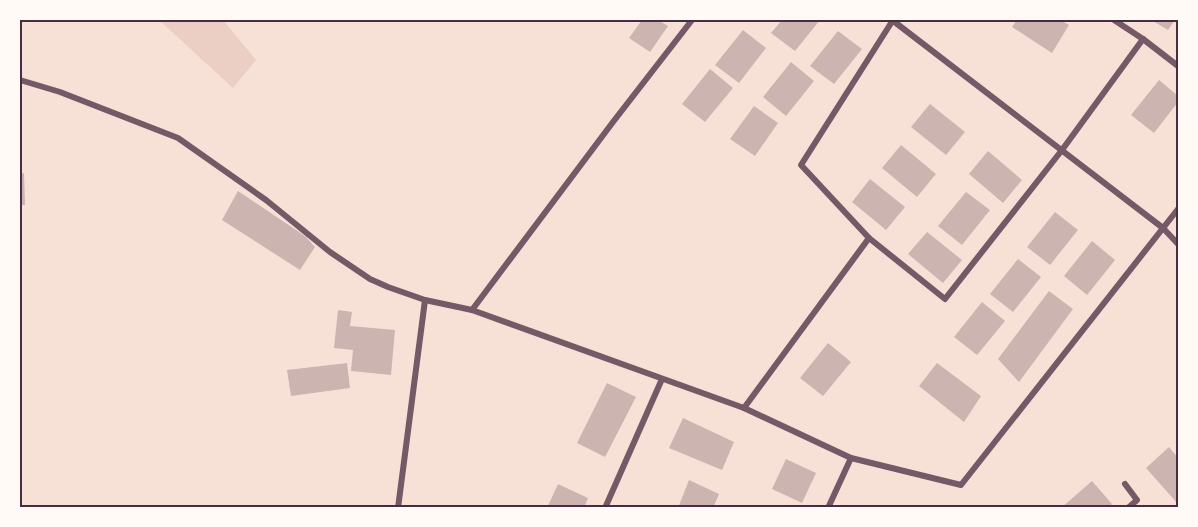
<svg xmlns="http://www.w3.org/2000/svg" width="1198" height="527" font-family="'Public Sans',sans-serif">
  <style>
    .green { fill: #ebcfc5 }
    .building { fill: #ccb4b1 }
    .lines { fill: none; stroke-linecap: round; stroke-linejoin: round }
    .minor { stroke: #755966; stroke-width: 6 }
    .neatline { fill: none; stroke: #4a2c40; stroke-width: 2 }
  </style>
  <rect width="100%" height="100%" fill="#f7e1d7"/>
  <path class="green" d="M 159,20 L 223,20 L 256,60 L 233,88 Z"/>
  <g class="building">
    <path d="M 642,20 L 658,20 L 668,26 L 650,52 L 629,38 Z"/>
    <path d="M 782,20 L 820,20 L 795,51 L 771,33 Z"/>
    <path d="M 1017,20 L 1060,20 L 1069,25 L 1052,53 L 1012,27 Z"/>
    <path d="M 1151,20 L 1175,20 L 1168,30 Z"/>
    <path d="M 743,30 L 766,48 L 739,83 L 715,65 Z"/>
    <path d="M 838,31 L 862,49 L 834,84 L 810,66 Z"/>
    <path d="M 791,62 L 814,81 L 786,116 L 763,97 Z"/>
    <path d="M 710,69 L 733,88 L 705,122 L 682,104 Z"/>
    <path d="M 1159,80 L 1178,96 L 1178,102 L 1154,133 L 1131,115 Z"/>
    <path d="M 930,104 L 965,132 L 946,155 L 911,127 Z"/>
    <path d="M 754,106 L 778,123 L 755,156 L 730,139 Z"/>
    <path d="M 901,145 L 936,174 L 917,197 L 882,168 Z"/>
    <path d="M 988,151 L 1022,180 L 1003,203 L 969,174 Z"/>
    <path d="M 24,173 L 25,205 L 20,205 L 20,174 Z"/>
    <path d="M 870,179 L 905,207 L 886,230 L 852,202 Z"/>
    <path d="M 238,191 L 305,236 L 315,247 L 300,270 L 222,220 Z"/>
    <path d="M 966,192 L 990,210 L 962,245 L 938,226 Z"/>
    <path d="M 1055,212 L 1078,230 L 1050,265 L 1027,247 Z"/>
    <path d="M 927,232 L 962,260 L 943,283 L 908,254 Z"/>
    <path d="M 1092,241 L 1115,260 L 1087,295 L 1064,276 Z"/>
    <path d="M 1018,259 L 1041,277 L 1013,312 L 990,294 Z"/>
    <path d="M 1049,291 L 1073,309 L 1019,382 L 998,359 Z"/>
    <path d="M 982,302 L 1005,321 L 977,355 L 954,337 Z"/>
    <path d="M 338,310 L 352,312 L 350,326 L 395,330 L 391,375 L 351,371 L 353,350 L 334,348 Z"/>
    <path d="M 828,343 L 851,362 L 823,396 L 800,378 Z"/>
    <path d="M 347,363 L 350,388 L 291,396 L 287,370 Z"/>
    <path d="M 937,363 L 981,396 L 964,422 L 919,386 Z"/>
    <path d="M 607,383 L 636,397 L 605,457 L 577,443 Z"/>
    <path d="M 683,418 L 734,442 L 722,470 L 669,448 Z"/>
    <path d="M 1169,447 L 1178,458 L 1178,504 L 1146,468 Z"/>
    <path d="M 786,459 L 816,473 L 802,503 L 772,489 Z"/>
    <path d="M 689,480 L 719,494 L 713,508 L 678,508 Z"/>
    <path d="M 1092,481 L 1112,504 L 1108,508 L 1061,508 Z"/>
    <path d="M 558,484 L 588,498 L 584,508 L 547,508 Z"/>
  </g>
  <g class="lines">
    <g class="minor">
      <path d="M 892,20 L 1163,228 L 1178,244"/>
      <path d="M 1114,20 L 1143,39 L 1178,66"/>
      <path d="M 20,80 L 60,92 L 178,138 L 266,200 L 330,252 L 370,279 L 388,287 L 425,300 L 472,310 L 744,408 L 851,458 L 961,485 L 1178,209"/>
      <path d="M 869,238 L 801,165 L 893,20"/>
      <path d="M 472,310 L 613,122 L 692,20"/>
      <path d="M 744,408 L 869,238 L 945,299 L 1062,150 L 1143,39"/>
      <path d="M 1125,484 L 1137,500 L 1128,508"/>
      <path d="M 398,508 L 425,300"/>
      <path d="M 605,508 L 662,379"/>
      <path d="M 828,508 L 851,458"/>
    </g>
  </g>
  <rect width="1198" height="527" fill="none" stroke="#fffaf5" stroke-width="42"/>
  <rect x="21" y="21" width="1156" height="485" class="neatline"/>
</svg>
